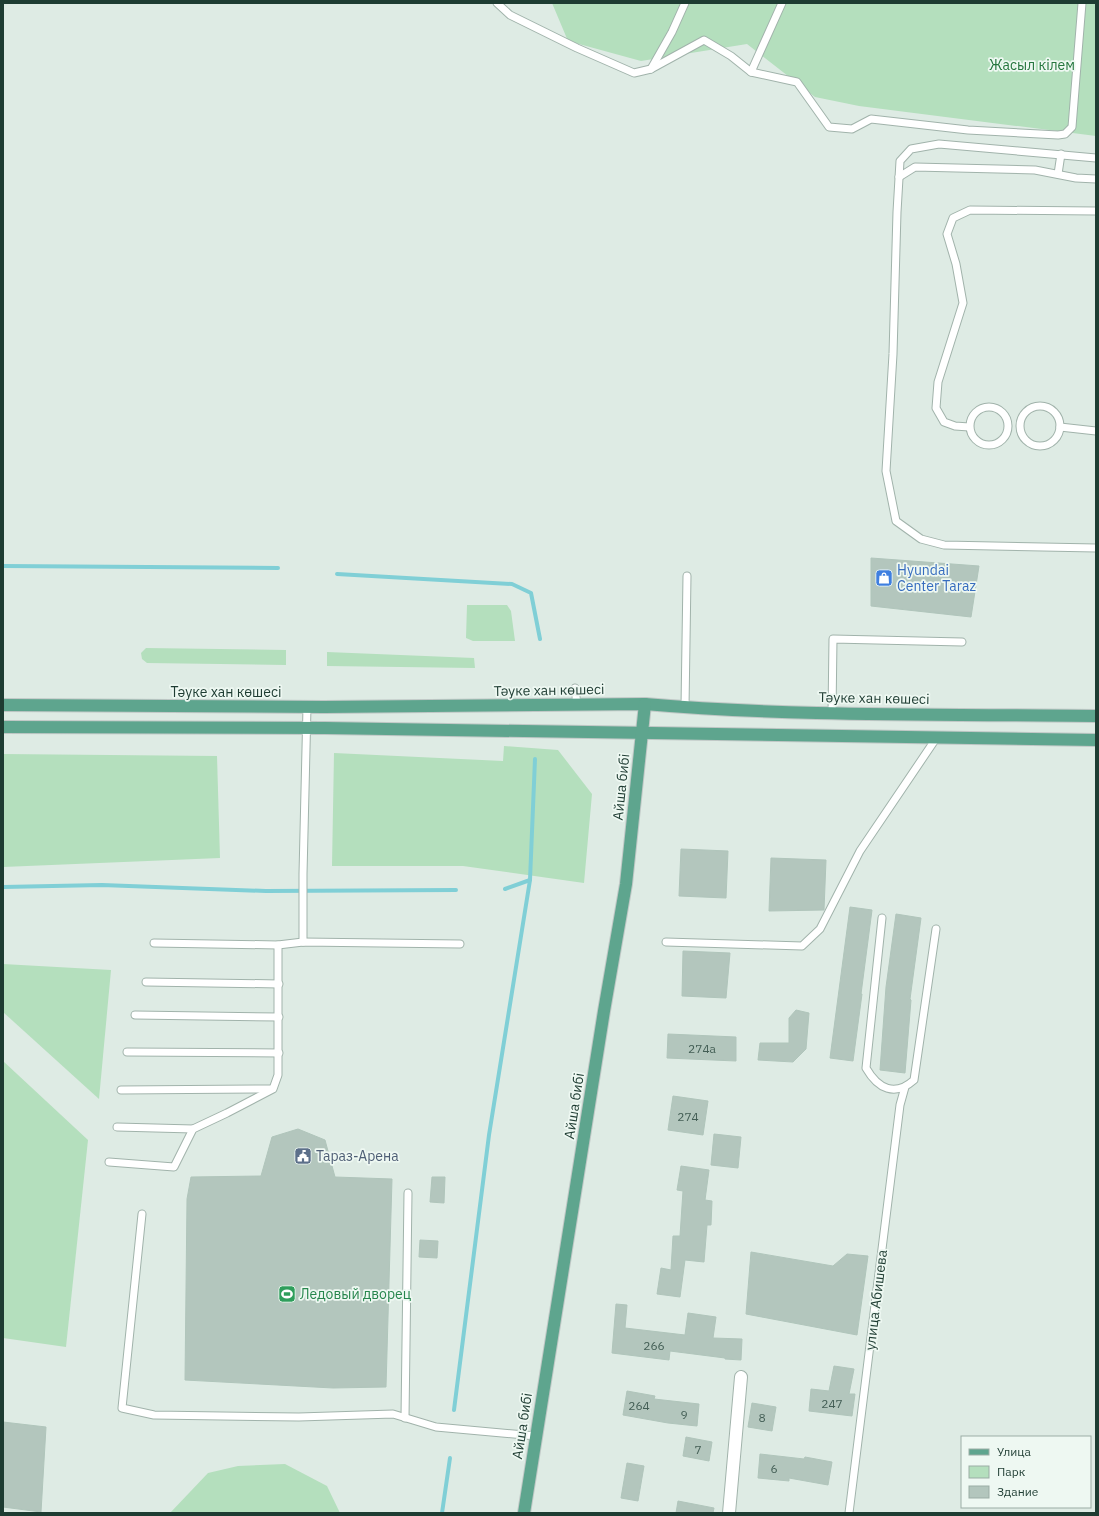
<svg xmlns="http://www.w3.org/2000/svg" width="1099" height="1516" font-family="'IBM Plex Sans',sans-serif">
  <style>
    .green { fill: #b4dfbd }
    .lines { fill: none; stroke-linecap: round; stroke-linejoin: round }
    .stream { stroke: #80cfd6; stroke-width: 4 }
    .building { fill: #b3c6bd; stroke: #b0c5bb }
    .lane-casing { stroke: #a1b3ab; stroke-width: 9 }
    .street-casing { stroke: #a1b3ab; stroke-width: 14 }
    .primary-casing { stroke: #c0c8c6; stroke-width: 14 }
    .lane { stroke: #fff; stroke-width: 7 }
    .street { stroke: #fff; stroke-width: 12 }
    .primary { stroke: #5ea58e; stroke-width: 12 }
    .labels { text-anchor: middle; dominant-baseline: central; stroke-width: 3.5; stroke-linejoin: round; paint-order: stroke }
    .number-label { font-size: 12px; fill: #435e55 }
    .park-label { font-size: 14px; fill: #25763e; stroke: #eef8f2 }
    .shop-label { font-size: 14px; fill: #366cbe; stroke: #eef8f2; text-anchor: start }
    .street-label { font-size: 14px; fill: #1e3c32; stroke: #eef8f2 }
    .service-label { font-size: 14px; fill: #4e5e75; stroke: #eef8f2; text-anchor: start }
    .leisure-label { font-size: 14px; fill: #27864d; stroke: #eef8f2; text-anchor: start }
  </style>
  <rect width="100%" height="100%" fill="#deebe4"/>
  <g class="green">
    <path d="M 552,3 L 1096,3 L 1096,136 L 859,106 L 815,97 L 747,44 L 641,61 L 568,41 Z"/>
    <path d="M 467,605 L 507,605 L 511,611 L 515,641 L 473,641 L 466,638 Z"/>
    <path d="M 146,648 L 286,650 L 286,665 L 147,663 L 142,659 L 141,653 Z"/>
    <path d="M 327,652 L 474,658 L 475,668 L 327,666 Z"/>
    <path d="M 504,746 L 558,750 L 592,794 L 584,883 L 463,866 L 332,866 L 334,753 L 503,761 Z"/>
    <path d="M 3,754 L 217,756 L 220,858 L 3,867 Z"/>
    <path d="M 3,964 L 111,970 L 99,1099 L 3,1012 Z"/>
    <path d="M 3,1061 L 88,1140 L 66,1347 L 3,1338 Z"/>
    <path d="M 285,1464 L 327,1486 L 340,1513 L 170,1513 L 208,1473 L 238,1466 Z"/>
  </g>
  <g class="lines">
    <g class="stream">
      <path d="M 3,566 L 278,568"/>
      <path d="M 337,574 L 512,584 L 531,593 L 540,639"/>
      <path d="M 3,887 L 102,885 L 266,891 L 456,890"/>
      <path d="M 505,889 L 530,880 L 535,759"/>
      <path d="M 454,1410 L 489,1135 L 530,880"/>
      <path d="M 442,1513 L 450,1458"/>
    </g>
  </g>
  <g class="building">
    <path d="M 871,558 L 979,566 L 971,617 L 871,606 Z"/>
    <path d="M 681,849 L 728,851 L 726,898 L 679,896 Z"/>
    <path d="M 771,858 L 826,860 L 824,910 L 769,911 Z"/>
    <path d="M 850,907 L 872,910 L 861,994 L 862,994 L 853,1061 L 830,1058 Z"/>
    <path d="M 896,914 L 921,918 L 910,999 L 911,1000 L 905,1073 L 880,1070 L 886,987 Z"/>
    <path d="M 683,951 L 730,953 L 726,998 L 682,996 Z"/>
    <path d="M 796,1010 L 809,1013 L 806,1049 L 793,1062 L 758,1060 L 760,1043 L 789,1043 L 789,1018 Z"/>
    <path d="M 668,1034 L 736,1037 L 736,1061 L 667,1058 Z"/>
    <path d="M 673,1096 L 708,1101 L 703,1135 L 668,1130 Z"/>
    <path d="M 298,1129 L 325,1140 L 335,1177 L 392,1179 L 386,1387 L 333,1388 L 185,1380 L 187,1199 L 191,1177 L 261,1176 L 272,1137 Z"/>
    <path d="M 714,1134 L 741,1137 L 738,1168 L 711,1165 Z"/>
    <path d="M 681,1166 L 709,1170 L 705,1200 L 712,1201 L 711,1225 L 707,1225 L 704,1262 L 685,1260 L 680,1297 L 657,1294 L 661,1268 L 671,1270 L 673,1236 L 680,1236 L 683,1191 L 677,1190 Z"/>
    <path d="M 432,1177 L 445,1177 L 444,1203 L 430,1202 Z"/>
    <path d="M 420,1240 L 438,1241 L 437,1258 L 419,1257 Z"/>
    <path d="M 751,1252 L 833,1266 L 847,1254 L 868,1256 L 857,1335 L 746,1314 Z"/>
    <path d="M 616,1304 L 627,1305 L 625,1328 L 685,1335 L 688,1313 L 716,1317 L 713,1338 L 742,1339 L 741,1360 L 725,1359 L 725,1358 L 670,1351 L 669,1360 L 612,1353 Z"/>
    <path d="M 834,1366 L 854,1369 L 849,1394 L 855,1394 L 852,1416 L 809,1411 L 811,1389 L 829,1391 Z"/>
    <path d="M 627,1391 L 655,1396 L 654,1399 L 699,1404 L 697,1426 L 668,1423 L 623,1415 Z"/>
    <path d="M 752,1403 L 776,1407 L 772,1431 L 748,1427 Z"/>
    <path d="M 3,1422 L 46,1427 L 41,1512 L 3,1507 Z"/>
    <path d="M 686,1437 L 712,1442 L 709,1461 L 683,1456 Z"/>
    <path d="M 760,1454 L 804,1459 L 805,1457 L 832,1462 L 828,1485 L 789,1478 L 789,1481 L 758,1478 Z"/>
    <path d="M 627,1463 L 644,1466 L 638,1501 L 621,1498 Z"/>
    <path d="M 678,1501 L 714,1508 L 713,1513 L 676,1513 Z"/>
  </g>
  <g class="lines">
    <defs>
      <g id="lane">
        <path d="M 497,3 L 510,15 L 577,48 L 634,73 L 651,69 L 704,40 L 731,56 L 751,72"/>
        <path d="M 782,3 L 751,72 L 797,82 L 829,127 L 852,129 L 871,119 L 968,130 L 1058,135 L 1065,134 L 1072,127 L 1082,3"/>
        <path d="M 651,69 L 672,32 L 685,3"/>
        <path d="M 1096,158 L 939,144 L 911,149 L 900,161 L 897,212 L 893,354 L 886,471 L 896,521 L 921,539 L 944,545 L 1096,548"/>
        <path d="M 1058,174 L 1061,154"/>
        <path d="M 899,177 L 915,167 L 1035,170 L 1076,178 L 1096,179"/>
        <circle cx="1040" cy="426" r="20"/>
        <circle cx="989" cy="426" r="19"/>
        <path d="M 969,427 L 955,426 L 944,422 L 936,408 L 938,382 L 963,303 L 956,264 L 947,234 L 953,218 L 970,210 L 1096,211"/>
        <path d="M 1060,427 L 1096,431"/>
        <path d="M 575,688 L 577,705"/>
        <path d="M 685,707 L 687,576"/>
        <path d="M 832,713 L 833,639 L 962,642"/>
        <path d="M 882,918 L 866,1068 C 878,1089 895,1097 914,1080 L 936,929"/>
        <path d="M 303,942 L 303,874 L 307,707"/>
        <path d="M 666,942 L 802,946 L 820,929 L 860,851 L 937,737"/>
        <path d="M 154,943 L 278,945 L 303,942 L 460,944"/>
        <path d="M 146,982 L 279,984"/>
        <path d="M 135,1015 L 279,1017"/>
        <path d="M 127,1052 L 279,1053"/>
        <path d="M 121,1090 L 271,1089"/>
        <path d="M 117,1127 L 193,1129"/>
        <path d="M 109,1162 L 174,1167 L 193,1129 L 227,1113 L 273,1089 L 278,1075 L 278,945"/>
        <path d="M 142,1214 L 122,1408 L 154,1415 L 299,1417 L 393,1414 L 436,1427 L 536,1436"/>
        <path d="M 405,1418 L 408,1193"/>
        <path d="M 849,1513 L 900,1105 L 905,1087"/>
      </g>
      <path id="street" d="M 729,1513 L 741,1377"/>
      <g id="primary">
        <path d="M 3,705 L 324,707 L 645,704 C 795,717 946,714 1096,716"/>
        <path d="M 3,727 L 325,728 L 1096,740"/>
        <path d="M 524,1513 L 604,1011 L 626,884 L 645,704"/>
      </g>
    </defs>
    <use href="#lane" class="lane-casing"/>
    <use href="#street" class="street-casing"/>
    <use href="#primary" class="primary-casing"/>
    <use href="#lane" class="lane"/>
    <use href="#street" class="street"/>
    <use href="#primary" class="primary"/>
  </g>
  <defs>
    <symbol id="shop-square" viewBox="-11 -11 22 22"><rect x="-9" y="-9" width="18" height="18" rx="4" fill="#3f7fe0" stroke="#eef8f2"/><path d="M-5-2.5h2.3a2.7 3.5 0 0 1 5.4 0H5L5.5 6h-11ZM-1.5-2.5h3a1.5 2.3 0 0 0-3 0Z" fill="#fff"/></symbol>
    <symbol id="civic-square" viewBox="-11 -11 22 22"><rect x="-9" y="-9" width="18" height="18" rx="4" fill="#5c6f8a" stroke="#eef8f2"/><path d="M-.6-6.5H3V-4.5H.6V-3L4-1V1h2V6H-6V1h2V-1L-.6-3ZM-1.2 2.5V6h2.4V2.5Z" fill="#fff"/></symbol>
    <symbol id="stadium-square" viewBox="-11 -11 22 22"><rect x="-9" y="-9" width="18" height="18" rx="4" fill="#2e9e5b" stroke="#eef8f2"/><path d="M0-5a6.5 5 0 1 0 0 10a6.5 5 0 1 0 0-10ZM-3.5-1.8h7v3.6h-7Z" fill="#fff"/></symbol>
  </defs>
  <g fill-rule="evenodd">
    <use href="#shop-square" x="874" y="568" width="20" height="20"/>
    <use href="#civic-square" x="293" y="1146" width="20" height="20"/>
    <use href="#stadium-square" x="277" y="1284" width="20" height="20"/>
  </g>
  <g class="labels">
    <g class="number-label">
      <text x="702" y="1048">274а</text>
      <text x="688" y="1116">274</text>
      <text x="654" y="1345">266</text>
      <text x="832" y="1403">247</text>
      <text x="639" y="1405">264</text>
      <text x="684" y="1414">9</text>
      <text x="762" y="1417">8</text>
      <text x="698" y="1449">7</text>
      <text x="774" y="1468">6</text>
    </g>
    <g class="park-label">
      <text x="1032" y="65">Жасыл кілем</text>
    </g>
    <g class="shop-label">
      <text x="897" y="570">Hyundai<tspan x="897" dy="16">Center Taraz</tspan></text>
    </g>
    <g class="street-label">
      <text transform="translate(549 690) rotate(-1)">Тәуке хан көшесі</text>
      <text x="226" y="692">Тәуке хан көшесі</text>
      <text transform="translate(874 698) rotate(1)">Тәуке хан көшесі</text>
      <text transform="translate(621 787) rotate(-84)">Айша бибі</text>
      <text transform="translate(574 1106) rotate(-81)">Айша бибі</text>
      <text transform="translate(876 1300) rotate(-83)">улица Абишева</text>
      <text transform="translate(522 1426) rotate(-81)">Айша бибі</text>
    </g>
    <g class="service-label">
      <text x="316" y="1156">Тараз-Арена</text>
    </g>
    <g class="leisure-label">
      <text x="300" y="1294">Ледовый дворец</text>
    </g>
  </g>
  <rect width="1099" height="1516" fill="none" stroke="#1e3c32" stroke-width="8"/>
  <rect x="961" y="1436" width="130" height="72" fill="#eef8f2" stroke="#9bada5"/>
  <rect x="969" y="1449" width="20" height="6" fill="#5ea58e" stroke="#9bada5"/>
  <text x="997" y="1456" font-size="12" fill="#1e3c32">Улица</text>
  <rect x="969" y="1466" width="20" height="12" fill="#b4dfbd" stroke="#9bada5"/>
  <text x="997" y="1476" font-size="12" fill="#1e3c32">Парк</text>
  <rect x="969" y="1486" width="20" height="12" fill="#b3c6bd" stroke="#9bada5"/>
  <text x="997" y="1496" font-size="12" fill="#1e3c32">Здание</text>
</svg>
